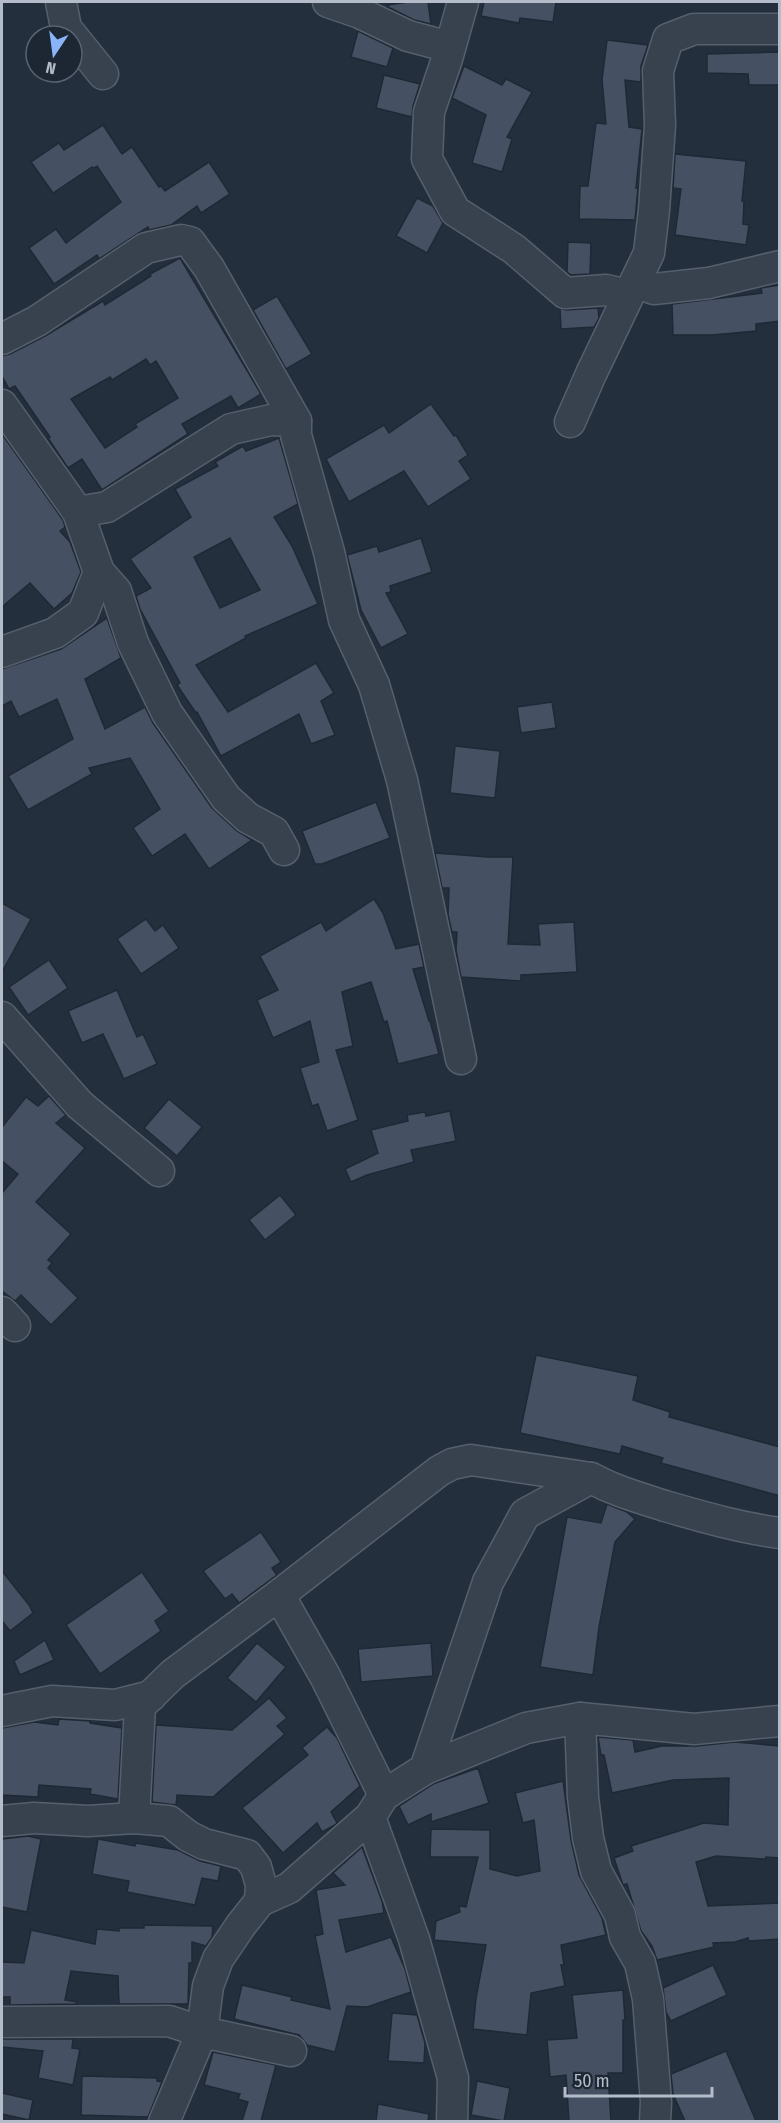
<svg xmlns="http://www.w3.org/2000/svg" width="781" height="2123" font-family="'Fira Sans Condensed',sans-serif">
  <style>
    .building { fill: #455162; stroke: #1f2835; stroke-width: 1.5; fill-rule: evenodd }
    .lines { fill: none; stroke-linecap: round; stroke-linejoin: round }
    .minor-casing { stroke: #565f6c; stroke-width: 33 }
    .minor { stroke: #38414e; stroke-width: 30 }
  </style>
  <rect width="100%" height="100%" fill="#242f3e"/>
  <g class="building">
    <path d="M 408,2 L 428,2 L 431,24 L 414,20 L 388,7 L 388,5 Z"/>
    <path d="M 484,2 L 556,2 L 553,22 L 520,18 L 519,23 L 481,16 Z"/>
    <path d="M 358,31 L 393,48 L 387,67 L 351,57 Z"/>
    <path d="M 607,40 L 648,45 L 641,66 L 641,82 L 625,80 L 629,127 L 642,129 L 636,188 L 638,188 L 635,220 L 579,219 L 580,186 L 588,186 L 596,123 L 606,124 L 602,80 Z"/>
    <path d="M 780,52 L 780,85 L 749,85 L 748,74 L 707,73 L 707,54 Z"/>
    <path d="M 464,66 L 502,85 L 506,79 L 532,92 L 507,137 L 512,139 L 502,172 L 472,163 L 486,115 L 452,98 Z"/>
    <path d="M 384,75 L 420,84 L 413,106 L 412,117 L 376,108 Z"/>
    <path d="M 103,125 L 122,154 L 132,147 L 159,187 L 161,186 L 165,191 L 209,162 L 230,194 L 201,213 L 197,206 L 171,225 L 149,230 L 148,227 L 99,259 L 97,255 L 54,284 L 29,248 L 56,229 L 66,243 L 121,202 L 97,166 L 94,168 L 92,167 L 53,193 L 31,162 L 59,143 L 64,150 Z"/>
    <path d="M 675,154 L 746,161 L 742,201 L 744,201 L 743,224 L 749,225 L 746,245 L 675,235 L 681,189 L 673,188 Z"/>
    <path d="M 417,198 L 433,206 L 443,223 L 427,253 L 396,236 Z"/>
    <path d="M 568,242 L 591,243 L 590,274 L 571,275 L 567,272 Z"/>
    <path d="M 180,258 L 261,394 L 238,408 L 231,396 L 182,424 L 188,434 L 102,490 L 82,459 L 68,468 L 48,438 L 50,437 L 15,386 L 9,389 L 2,376 L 2,356 L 10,354 L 45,336 L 103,301 L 105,305 L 151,276 L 150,274 ZM 146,359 L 150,365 L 156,361 L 178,398 L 135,424 L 137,427 L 105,448 L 71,399 L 110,377 L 112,380 Z"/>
    <path d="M 780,285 L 780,321 L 756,324 L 756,331 L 712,335 L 673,335 L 672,304 L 762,293 L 761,288 Z"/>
    <path d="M 277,296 L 312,354 L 286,369 L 253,310 Z"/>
    <path d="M 560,308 L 566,310 L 598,308 L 599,318 L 594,327 L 561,329 Z"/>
    <path d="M 431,404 L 454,436 L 456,435 L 468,455 L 459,461 L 471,479 L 428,507 L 404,471 L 349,502 L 326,459 L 384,425 L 389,433 Z"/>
    <path d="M 2,434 L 63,520 L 65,527 L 60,531 L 70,542 L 81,572 L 72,593 L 54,609 L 30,583 L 2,607 Z"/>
    <path d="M 279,438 L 298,504 L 274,517 L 292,546 L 318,604 L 245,636 L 246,638 L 196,665 L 228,712 L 316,663 L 334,693 L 321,701 L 335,735 L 311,744 L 299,714 L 221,756 L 197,712 L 196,713 L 177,685 L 180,683 L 140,609 L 136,596 L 151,588 L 130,559 L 191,517 L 175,489 L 218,466 L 215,462 L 243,446 L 246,451 ZM 230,538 L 260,590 L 220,608 L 194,557 Z"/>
    <path d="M 421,538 L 432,572 L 390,586 L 391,592 L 386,593 L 408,634 L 381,648 L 361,610 L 347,555 L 377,546 L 379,552 Z"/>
    <path d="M 107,618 L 121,658 L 85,679 L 105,729 L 145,707 L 153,723 L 212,808 L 237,831 L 252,840 L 209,869 L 185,834 L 152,856 L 133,828 L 160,809 L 130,758 L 89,768 L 92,774 L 28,810 L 8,776 L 73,739 L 57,699 L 19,717 L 11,701 L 2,706 L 2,669 L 61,649 Z"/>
    <path d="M 552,702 L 556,728 L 521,733 L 517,707 Z"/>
    <path d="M 455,746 L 500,751 L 495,798 L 450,793 Z"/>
    <path d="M 376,802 L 390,838 L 322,864 L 315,864 L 302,831 Z"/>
    <path d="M 435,853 L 488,857 L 513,857 L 508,944 L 540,945 L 538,924 L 574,922 L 577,972 L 521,975 L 521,981 L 461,977 L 456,950 L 457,932 L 452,932 L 448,915 L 449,888 L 442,888 Z"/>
    <path d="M 374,899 L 383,913 L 396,949 L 419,944 L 424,967 L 413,969 L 429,1021 L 430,1021 L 439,1054 L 398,1064 L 387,1021 L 384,1022 L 371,982 L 342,992 L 353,1046 L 336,1050 L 358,1120 L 327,1131 L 318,1104 L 312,1106 L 300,1068 L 319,1062 L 310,1021 L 273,1038 L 257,1000 L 278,990 L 260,956 L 321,922 L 326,931 Z"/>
    <path d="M 2,903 L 31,919 L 2,972 Z"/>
    <path d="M 146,919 L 155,931 L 163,925 L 179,948 L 141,974 L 117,939 Z"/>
    <path d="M 49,960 L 68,988 L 28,1015 L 9,987 Z"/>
    <path d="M 117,990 L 137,1037 L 143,1034 L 157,1064 L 124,1079 L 103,1034 L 82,1043 L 68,1011 Z"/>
    <path d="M 49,1096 L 66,1115 L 56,1123 L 85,1148 L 36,1202 L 71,1234 L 48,1260 L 52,1263 L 48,1268 L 78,1298 L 51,1325 L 21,1295 L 15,1301 L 2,1291 L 2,1193 L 18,1174 L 2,1161 L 2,1127 L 26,1097 L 38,1106 Z"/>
    <path d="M 169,1099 L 202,1127 L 177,1156 L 144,1128 Z"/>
    <path d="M 450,1111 L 456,1141 L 411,1150 L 414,1162 L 367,1175 L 351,1182 L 345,1169 L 378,1153 L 371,1130 L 408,1121 L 407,1115 L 425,1112 L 426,1116 Z"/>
    <path d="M 280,1195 L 296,1215 L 265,1240 L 249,1220 Z"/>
    <path d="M 536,1355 L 638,1376 L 633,1400 L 670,1412 L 669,1417 L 780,1447 L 780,1496 L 661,1463 L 663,1458 L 622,1446 L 620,1454 L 520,1433 Z"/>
    <path d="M 607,1504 L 627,1512 L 635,1519 L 615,1542 L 599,1627 L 593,1675 L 540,1667 L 567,1517 L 601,1523 Z"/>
    <path d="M 261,1532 L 281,1562 L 272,1568 L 277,1575 L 239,1603 L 232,1594 L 225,1599 L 203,1571 Z"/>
    <path d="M 2,1571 L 29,1605 L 33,1613 L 10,1631 L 2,1621 Z"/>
    <path d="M 142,1572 L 169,1611 L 155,1621 L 161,1631 L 100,1674 L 66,1625 Z"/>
    <path d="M 45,1640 L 54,1660 L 20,1675 L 14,1661 Z"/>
    <path d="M 257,1643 L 286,1667 L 256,1702 L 227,1678 Z"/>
    <path d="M 431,1643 L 433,1676 L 361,1682 L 358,1649 Z"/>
    <path d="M 269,1698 L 287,1718 L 277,1726 L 285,1734 L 213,1797 L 177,1795 L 176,1805 L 152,1802 L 156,1725 L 232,1730 Z"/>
    <path d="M 59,1719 L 90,1721 L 90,1723 L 122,1728 L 118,1799 L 90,1794 L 91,1789 L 39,1785 L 38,1797 L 2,1795 L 2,1728 L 34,1722 L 58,1725 Z"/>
    <path d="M 327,1727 L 337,1738 L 360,1786 L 331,1812 L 337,1823 L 335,1825 L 322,1832 L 317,1823 L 283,1853 L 242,1808 L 308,1755 L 302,1748 Z"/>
    <path d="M 598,1737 L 633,1740 L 635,1752 L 662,1746 L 696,1746 L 735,1742 L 780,1746 L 780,1858 L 766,1857 L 766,1859 L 716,1856 L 696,1862 L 708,1906 L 780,1903 L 780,1939 L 749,1941 L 748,1938 L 735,1942 L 713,1943 L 714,1947 L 657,1960 L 652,1946 L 641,1931 L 627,1884 L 623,1885 L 614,1858 L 633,1851 L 631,1846 L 704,1823 L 728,1825 L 729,1778 L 673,1780 L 612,1793 L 604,1755 L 601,1755 Z"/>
    <path d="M 478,1768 L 489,1803 L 431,1822 L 431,1814 L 408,1825 L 399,1806 L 433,1784 Z"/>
    <path d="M 563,1781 L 571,1840 L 579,1875 L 602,1918 L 606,1935 L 561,1945 L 564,1965 L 561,1965 L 565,1986 L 531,1993 L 527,2035 L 473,2029 L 476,1998 L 486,1945 L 434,1940 L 436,1921 L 460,1912 L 459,1906 L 466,1907 L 478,1857 L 430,1857 L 431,1829 L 490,1830 L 490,1869 L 517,1876 L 540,1871 L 534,1820 L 523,1823 L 515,1793 Z"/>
    <path d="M 28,1836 L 41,1839 L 27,1912 L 2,1907 L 2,1839 Z"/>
    <path d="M 98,1839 L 135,1846 L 136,1843 L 178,1850 L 200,1861 L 221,1866 L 218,1881 L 202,1878 L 195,1905 L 127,1892 L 129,1881 L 92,1874 Z"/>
    <path d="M 362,1847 L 382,1901 L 384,1913 L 339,1920 L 346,1952 L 391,1937 L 405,1969 L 411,1992 L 367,2007 L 347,2006 L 335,2052 L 307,2045 L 299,2035 L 234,2019 L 242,1985 L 292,1997 L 291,2000 L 330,2009 L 315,1936 L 323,1934 L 316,1890 L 345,1885 L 333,1873 Z"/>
    <path d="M 144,1925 L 213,1926 L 212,1937 L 206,1946 L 192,1942 L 192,1963 L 189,1963 L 188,2004 L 119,2004 L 118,1976 L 71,1971 L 65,2000 L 77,2002 L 77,2004 L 10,2005 L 10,1997 L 2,1997 L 2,1962 L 24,1963 L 31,1930 L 95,1944 L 97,1929 L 119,1931 L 119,1928 L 144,1928 Z"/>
    <path d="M 713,1965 L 727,1995 L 671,2021 L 666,2012 L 663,1988 Z"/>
    <path d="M 623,1990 L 625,2020 L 623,2020 L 623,2073 L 608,2073 L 611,2121 L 569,2121 L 566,2075 L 550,2077 L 547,2040 L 577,2038 L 572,1995 Z"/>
    <path d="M 392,2013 L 417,2015 L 425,2043 L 424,2063 L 388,2061 Z"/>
    <path d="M 2,2039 L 73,2039 L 72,2048 L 80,2049 L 73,2085 L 38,2078 L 43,2051 L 2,2047 Z"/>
    <path d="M 726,2051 L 756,2121 L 685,2121 L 673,2094 L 671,2074 Z"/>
    <path d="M 213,2052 L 276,2065 L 261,2121 L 242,2121 L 248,2102 L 238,2099 L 240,2094 L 204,2085 Z"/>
    <path d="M 82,2076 L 157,2078 L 157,2081 L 162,2082 L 148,2117 L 81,2115 Z"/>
    <path d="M 477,2081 L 510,2088 L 504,2121 L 471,2115 Z"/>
    <path d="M 2,2093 L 33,2100 L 29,2120 L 2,2114 Z"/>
    <path d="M 378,2104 L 429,2114 L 428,2121 L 376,2121 Z"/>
  </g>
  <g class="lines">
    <defs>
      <g id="minor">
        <path d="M 61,2 L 66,28 L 103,74"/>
        <path d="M 328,2 L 360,13 L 408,36 L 450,47"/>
        <path d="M 463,2 L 447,59 L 429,112 L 427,159 L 455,211 L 514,249 L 565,293 L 606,290 L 628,295"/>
        <path d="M 635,282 L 654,289 L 709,283 L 780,266"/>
        <path d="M 2,339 L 37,321 L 146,248 L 181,240 L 190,242 L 209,268 L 296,421"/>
        <path d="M 2,405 L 78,512 L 99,572 L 116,591 L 133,643 L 167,713 L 226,798 L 248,818 L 274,832 L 284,850"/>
        <path d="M 570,422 L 591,374 L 649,253 L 654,210 L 660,125 L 658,71 L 668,39 L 694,29 L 780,29"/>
        <path d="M 78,512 L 107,507 L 231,429 L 271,420 L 296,421 L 296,435 L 329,552 L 344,620 L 374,685 L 402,780 L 461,1059"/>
        <path d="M 2,652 L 55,633 L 83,613 L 99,572"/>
        <path d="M 2,1017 L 80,1105 L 159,1171"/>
        <path d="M 2,1312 L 15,1326"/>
        <path d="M 279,1595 L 325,1676 L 384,1795"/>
        <path d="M 2,1711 L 52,1701 L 115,1705 L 151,1696"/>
        <path d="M 580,1718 L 583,1797 L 588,1838 L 596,1871 L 620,1915 L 625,1937 L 640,1963 L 648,1999 L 656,2102 L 655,2122"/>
        <path d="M 425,1769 L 488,1582 L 525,1514 L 591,1478 C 617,1492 638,1497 665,1506 C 703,1517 741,1528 780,1533"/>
        <path d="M 370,1817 L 414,1939 L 453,2078 L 452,2122"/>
        <path d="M 134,1818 L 140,1706 L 173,1674 L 279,1595 L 439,1471 L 452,1464 L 471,1460 L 591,1478"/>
        <path d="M 2,1821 L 34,1818 L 88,1821 L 134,1818 L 169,1821 L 188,1836 L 204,1844 L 247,1855 L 256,1867 L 261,1885 L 260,1901"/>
        <path d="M 2,2022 L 169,2021 L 202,2032 L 291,2051"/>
        <path d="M 164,2122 L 202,2032 L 208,1986 L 218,1959 L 241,1925 L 260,1901 L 289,1888 L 370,1817 L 384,1795 L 425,1769 L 526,1728 L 580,1718 L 694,1729 L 780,1721"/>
      </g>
    </defs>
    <use href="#minor" class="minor-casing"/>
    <use href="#minor" class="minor"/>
  </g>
  <rect width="781" height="2123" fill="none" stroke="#b4bcc9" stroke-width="6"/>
  <g transform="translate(54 54) rotate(193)"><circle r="28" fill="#1d2633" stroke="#59626f" stroke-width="1.5"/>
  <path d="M0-4.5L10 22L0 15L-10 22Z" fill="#8ab4f8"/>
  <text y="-9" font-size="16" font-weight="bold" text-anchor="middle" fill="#b4bcc9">N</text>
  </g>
  <path d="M565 2087v9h147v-9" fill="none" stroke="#b4bcc9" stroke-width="3"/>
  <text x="574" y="2087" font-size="18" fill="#b4bcc9" stroke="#1d2633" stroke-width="4.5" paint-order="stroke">50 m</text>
</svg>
